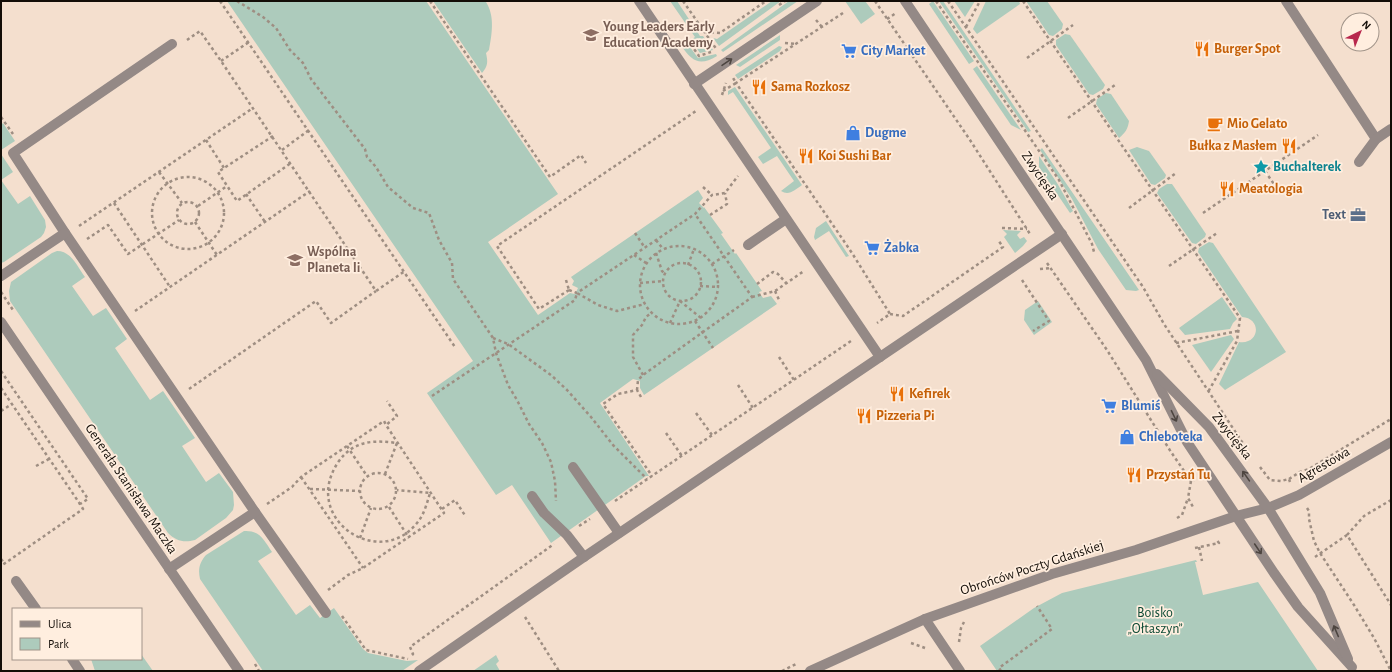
<svg xmlns="http://www.w3.org/2000/svg" width="1392" height="672" font-family="'Alegreya Sans',sans-serif">
  <style>
    .green { fill: #adcbbc }
    .lines { fill: none; stroke-linecap: round; stroke-linejoin: round }
    .path { stroke: #9e8e82; stroke-width: 2.5; stroke-dasharray: 3 3; stroke-linecap: butt }
    .service { stroke: #948986; stroke-width: 10 }
    .minor { stroke: #948986; stroke-width: 10 }
    .tertiary { stroke: #948986; stroke-width: 10 }
    .oneway { stroke: #4d4540 }
    .labels { text-anchor: middle; dominant-baseline: central; stroke-width: 3.5; stroke-linejoin: round; paint-order: stroke }
    .education-label { font-size: 14px; font-weight: bold; fill: #785e54; stroke: #ffeedf; text-anchor: start }
    .food-label { font-size: 14px; font-weight: bold; fill: #c56008; stroke: #ffeedf; text-anchor: start }
    .shop-label { font-size: 14px; font-weight: bold; fill: #366cbe; stroke: #ffeedf; text-anchor: start }
    .culture-label { font-size: 14px; font-weight: bold; fill: #0d838f; stroke: #ffeedf; text-anchor: start }
    .street-label { font-size: 14px; fill: #130d07; stroke: #ffeedf }
    .service-label { font-size: 14px; font-weight: bold; fill: #4e5e75; stroke: #ffeedf; text-anchor: end }
    .park-label { font-size: 14px; fill: #0c4a34; stroke: #ffeedf }
  </style>
  <rect width="100%" height="100%" fill="#f4dfce"/>
  <g class="green">
    <path d="M 227,1 L 426,1 L 558,194 L 488,242 L 538,315 L 570,293 L 575,294 L 578,288 L 572,285 L 574,281 L 571,277 L 698,190 L 703,198 L 699,203 L 704,208 L 704,207 L 723,233 L 721,234 L 735,254 L 736,253 L 762,291 L 759,292 L 763,298 L 771,296 L 777,304 L 644,395 L 640,388 L 640,381 L 633,379 L 600,403 L 649,476 L 646,476 L 551,543 L 512,485 L 496,495 L 427,393 L 473,361 Z"/>
    <path d="M 433,1 L 486,2 C 495,16 492,34 489,50 L 486,53 C 488,62 488,66 482,73 Z"/>
    <path d="M 670,1 L 677,1 L 700,36 L 703,36 L 713,50 L 700,53 L 691,40 L 695,37 Z"/>
    <path d="M 772,1 L 781,1 L 719,46 L 713,38 L 717,39 Z"/>
    <path d="M 789,1 L 798,1 L 723,52 L 721,50 Z"/>
    <path d="M 845,1 L 865,1 L 875,14 L 861,24 Z"/>
    <path d="M 933,1 L 974,61 L 969,64 L 929,4 Z"/>
    <path d="M 939,1 L 943,1 L 1031,131 L 1028,132 Z"/>
    <path d="M 954,1 L 975,1 L 965,17 Z"/>
    <path d="M 986,1 L 1019,1 L 1020,4 L 977,34 L 973,29 Z"/>
    <path d="M 1026,1 L 1047,1 L 1063,24 L 1062,29 L 1053,36 L 1049,35 Z"/>
    <path d="M 1065,34 L 1070,35 L 1105,85 L 1103,89 L 1093,95 L 1089,94 L 1056,45 L 1056,40 Z"/>
    <path d="M 780,35 L 780,40 L 740,67 L 736,65 Z"/>
    <path d="M 687,43 L 698,58 L 716,54 L 717,56 C 700,66 693,62 682,47 Z"/>
    <path d="M 779,46 L 782,47 L 780,51 L 738,79 L 735,75 Z"/>
    <path d="M 977,66 L 1021,130 L 1011,125 L 973,69 Z"/>
    <path d="M 735,87 L 802,185 C 795,190 789,196 781,191 L 794,181 L 777,156 L 763,164 L 758,157 L 771,148 L 733,92 L 728,95 L 728,91 Z"/>
    <path d="M 1106,93 L 1111,94 L 1129,121 C 1128,129 1125,133 1119,138 L 1096,104 L 1097,99 Z"/>
    <path d="M 3,123 L 15,141 L 1,150 L 1,125 Z"/>
    <path d="M 1137,147 L 1149,151 L 1166,175 L 1165,178 L 1155,185 L 1151,184 L 1129,150 Z"/>
    <path d="M 1042,148 L 1139,290 L 1136,291 L 1126,290 L 1098,249 L 1072,199 L 1040,150 Z"/>
    <path d="M 1,154 L 13,172 L 1,180 Z"/>
    <path d="M 1039,156 L 1057,183 L 1073,211 L 1070,213 L 1039,167 Z"/>
    <path d="M 1,180 L 18,204 L 30,196 L 45,220 L 46,227 L 44,233 L 41,237 L 4,262 L 1,263 Z"/>
    <path d="M 1167,184 L 1172,184 L 1206,234 L 1205,237 L 1196,244 L 1192,243 L 1157,193 L 1159,189 Z"/>
    <path d="M 826,221 L 849,256 L 846,257 L 829,231 L 815,240 L 814,237 L 816,228 Z"/>
    <path d="M 1003,230 L 1021,231 L 1017,235 L 1020,239 L 1024,237 L 1027,241 L 1023,246 L 1015,253 L 1004,237 L 1007,234 Z"/>
    <path d="M 1209,242 L 1213,243 L 1286,352 L 1225,390 L 1219,384 L 1239,342 C 1260,345 1262,318 1242,317 L 1198,252 L 1199,248 Z"/>
    <path d="M 57,251 C 71,251 77,266 85,277 L 72,286 L 93,316 L 106,308 L 127,339 L 115,348 L 150,400 L 163,391 L 195,438 L 182,446 L 206,482 L 219,473 L 233,492 L 234,505 L 233,510 L 226,518 L 195,540 C 184,543 176,541 168,533 L 10,301 L 9,291 L 11,282 L 52,253 Z"/>
    <path d="M 1222,297 L 1237,319 L 1233,323 L 1230,329 L 1185,335 L 1179,328 Z"/>
    <path d="M 1038,301 L 1052,322 L 1034,335 L 1024,320 L 1025,310 Z"/>
    <path d="M 1231,335 L 1234,339 L 1211,372 L 1192,345 Z"/>
    <path d="M 244,531 C 260,530 264,540 272,552 L 258,561 L 296,615 L 310,605 L 320,618 L 334,608 L 363,649 L 368,653 L 407,661 L 418,660 L 402,671 L 263,671 L 200,579 C 198,570 199,563 206,555 Z"/>
    <path d="M 1196,560 L 1197,562 L 1195,562 L 1203,595 L 1258,582 L 1318,671 L 997,671 L 980,646 L 1034,608 L 1062,593 Z"/>
    <path d="M 141,654 L 153,671 L 95,671 L 91,659 L 141,659 Z"/>
    <path d="M 496,655 L 499,661 L 496,664 L 500,671 L 473,671 Z"/>
  </g>
  <g class="lines">
    <g class="path">
      <path d="M 220,1 L 455,347"/>
      <path d="M 237,1 L 263,17 L 276,28 L 290,50 L 303,63 L 311,79 L 365,149 L 367,157 L 376,167 L 388,187 L 413,208 L 429,213 L 439,240 L 452,263 L 453,279 L 493,338 L 496,353 L 508,385 L 517,400 L 529,424 L 542,443 L 551,462 L 555,481 L 556,501"/>
      <path d="M 430,1 L 550,177 L 581,155 L 586,163"/>
      <path d="M 683,1 L 717,50"/>
      <path d="M 875,1 L 970,140 L 1030,234"/>
      <path d="M 936,1 L 1059,180 L 1092,244 L 1094,252"/>
      <path d="M 948,1 L 1143,287 L 1164,324 L 1246,448"/>
      <path d="M 1023,1 L 1240,318 L 1237,341 L 1208,392"/>
      <path d="M 779,5 L 785,1"/>
      <path d="M 843,13 L 736,83 L 852,253 L 890,314 L 877,323"/>
      <path d="M 887,19 L 896,13"/>
      <path d="M 816,20 L 822,27"/>
      <path d="M 966,27 L 980,1"/>
      <path d="M 705,32 L 720,33 L 766,1"/>
      <path d="M 187,40 L 200,31 L 221,61 L 376,291 L 405,271"/>
      <path d="M 686,42 L 689,42 L 699,56 L 711,52"/>
      <path d="M 785,43 L 796,44"/>
      <path d="M 1027,58 L 1073,25"/>
      <path d="M 221,61 L 249,42"/>
      <path d="M 723,91 L 736,83 L 732,76"/>
      <path d="M 722,95 L 726,83"/>
      <path d="M 1,117 L 13,134"/>
      <path d="M 1068,118 L 1115,85"/>
      <path d="M 273,136 L 218,172 L 237,201 L 291,163"/>
      <path d="M 206,140 L 224,168"/>
      <path d="M 282,150 L 309,130"/>
      <path d="M 1265,171 L 1280,193"/>
      <path d="M 159,172 L 182,203"/>
      <circle cx="188" cy="213" r="36"/>
      <path d="M 703,187 L 712,195"/>
      <path d="M 246,194 L 265,222"/>
      <circle cx="188" cy="213" r="11"/>
      <path d="M 114,203 L 170,287"/>
      <path d="M 198,206 L 227,186"/>
      <path d="M 1129,208 L 1176,173"/>
      <path d="M 1203,213 L 1318,135"/>
      <path d="M 710,215 L 727,204 L 725,193"/>
      <path d="M 195,222 L 217,255"/>
      <path d="M 79,226 L 253,108"/>
      <path d="M 1002,228 L 1027,229"/>
      <path d="M 635,233 L 645,248"/>
      <path d="M 87,239 L 108,225 L 128,254 L 179,220"/>
      <path d="M 656,240 L 663,249"/>
      <circle cx="679" cy="285" r="39"/>
      <path d="M 656,253 L 662,271 L 665,274"/>
      <path d="M 634,255 L 646,263"/>
      <path d="M 1047,263 L 1107,350 L 1171,452 L 1191,481 L 1194,480"/>
      <circle cx="682" cy="282" r="19"/>
      <path d="M 712,264 L 734,250"/>
      <path d="M 688,265 L 694,249"/>
      <path d="M 1169,266 L 1217,233"/>
      <path d="M 1040,269 L 1051,268"/>
      <path d="M 566,280 L 569,290"/>
      <path d="M 1022,280 L 1049,321 L 1033,331"/>
      <path d="M 640,283 L 663,281"/>
      <path d="M 757,284 L 773,272 L 778,274 L 786,283"/>
      <path d="M 700,286 L 719,287"/>
      <path d="M 569,290 L 539,309 L 497,246 L 696,111"/>
      <path d="M 569,290 L 577,293 L 695,214 L 712,195 L 725,193 L 738,176"/>
      <path d="M 775,291 L 780,302"/>
      <path d="M 1,292 L 13,310"/>
      <path d="M 752,297 L 775,291 L 804,271"/>
      <path d="M 135,311 L 310,191"/>
      <path d="M 890,314 L 903,316 L 1003,247 L 998,240"/>
      <path d="M 695,321 L 713,348"/>
      <path d="M 670,323 L 680,301 L 701,318"/>
      <path d="M 493,338 L 508,344 L 551,375 L 567,390 L 591,417 L 613,445 L 647,479"/>
      <path d="M 1176,343 L 1238,331"/>
      <path d="M 779,357 L 794,380"/>
      <path d="M 1,371 L 88,499 L 80,504 L 83,509 L 1,566"/>
      <path d="M 643,375 L 633,357 L 633,335 L 642,325 L 646,317 L 651,313"/>
      <path d="M 738,385 L 753,408"/>
      <path d="M 1,388 L 80,504"/>
      <path d="M 189,389 L 316,301 L 331,323 L 376,291"/>
      <path d="M 637,390 L 638,380 L 643,375 L 752,297 L 695,214"/>
      <path d="M 432,396 L 575,300 L 577,293 L 598,305 L 617,311 L 645,304"/>
      <path d="M 641,397 L 637,390 L 618,394 L 603,404 L 652,476"/>
      <path d="M 1,411 L 12,404"/>
      <path d="M 696,413 L 712,435"/>
      <path d="M 666,433 L 682,456"/>
      <path d="M 347,446 L 367,476"/>
      <path d="M 36,466 L 49,459"/>
      <path d="M 1260,467 L 1270,480 L 1281,481 L 1289,479 L 1290,482"/>
      <circle cx="378" cy="491" r="18"/>
      <path d="M 385,474 L 397,443 C 375,440 354,440 339,461 C 299,518 379,571 417,523 C 424,515 427,503 430,493 L 397,490"/>
      <path d="M 301,477 L 363,568"/>
      <path d="M 1289,479 L 1300,472 L 1309,469 L 1391,419"/>
      <path d="M 1191,481 L 1188,498 L 1193,507"/>
      <path d="M 310,489 L 360,491"/>
      <path d="M 615,501 L 851,341"/>
      <path d="M 267,504 L 292,487 L 301,477 L 384,421 L 386,425 L 397,416 L 387,401"/>
      <path d="M 389,507 L 409,538"/>
      <path d="M 1307,508 L 1309,511 L 1309,519 L 1314,541 L 1320,553 L 1354,605 L 1374,638 L 1391,671"/>
      <path d="M 442,509 L 455,500 L 466,517"/>
      <path d="M 1177,518 L 1182,515 L 1188,498"/>
      <path d="M 579,526 L 590,519"/>
      <path d="M 1347,535 L 1364,516 L 1391,500"/>
      <path d="M 360,538 L 371,508"/>
      <path d="M 1199,547 L 1202,561"/>
      <path d="M 1195,548 L 1219,543 L 1216,539"/>
      <path d="M 1315,557 L 1347,535 L 1391,605"/>
      <path d="M 1,559 L 5,564"/>
      <path d="M 328,590 L 348,575 L 363,568 L 444,513 L 386,425"/>
      <path d="M 342,616 L 366,650 L 408,659"/>
      <path d="M 525,617 L 559,671"/>
      <path d="M 959,642 L 961,628 L 964,622"/>
      <path d="M 911,643 L 925,648"/>
      <path d="M 412,655 L 413,654 L 410,647 L 554,544"/>
      <path d="M 255,664 L 259,671"/>
      <path d="M 782,671 L 796,664"/>
      <path d="M 1001,671 L 999,668 L 1052,629 L 1037,606"/>
    </g>
    <g class="service">
      <path d="M 1286,1 L 1376,139"/>
      <path d="M 172,44 L 13,153 L 65,233 L 255,512 L 326,613"/>
      <path d="M 1359,162 L 1376,139 L 1391,129"/>
      <path d="M 748,245 L 786,219"/>
      <path d="M 1,276 L 65,233"/>
      <path d="M 573,467 L 619,533"/>
      <path d="M 532,496 L 544,513 L 567,535 L 584,557"/>
      <path d="M 169,569 L 255,512"/>
      <path d="M 16,581 L 36,609"/>
      <path d="M 72,659 L 80,671"/>
    </g>
    <g class="minor">
      <path d="M 639,1 L 880,357"/>
      <path d="M 694,84 L 817,1"/>
      <path d="M 1,322 L 239,671"/>
      <path d="M 925,619 L 960,671"/>
      <path d="M 419,671 L 584,557 L 1062,234"/>
      <path d="M 810,671 L 925,619 L 1052,574 L 1136,550 L 1236,516 L 1268,508 L 1299,495 L 1391,442"/>
    </g>
    <g class="tertiary">
      <path d="M 905,1 L 1146,360 L 1187,442 L 1274,573 L 1298,607 L 1352,667"/>
      <path d="M 1157,374 L 1209,427 L 1268,508 L 1320,593 L 1348,659"/>
    </g>
  </g>
  <defs><path id="oneway-shaft" d="M-6 0H5M1.5-3L5.5 0L1.5 3" fill="none" stroke-width="1.6" stroke-linecap="round" stroke-linejoin="round"/></defs>
  <g class="oneway">
    <use href="#oneway-shaft" transform="translate(727 62) rotate(-34)"/>
    <use href="#oneway-shaft" transform="translate(1174 416) rotate(64)"/>
    <use href="#oneway-shaft" transform="translate(1246 476) rotate(-125)"/>
    <use href="#oneway-shaft" transform="translate(1258 549) rotate(56)"/>
    <use href="#oneway-shaft" transform="translate(1336 631) rotate(-113)"/>
  </g>
  <defs>
    <symbol id="school-bare" viewBox="-9 -9 18 18"><path d="M0-5L7-2L0 1L-7-2ZM-4 1L0 2.5L4 1V4Q0 6-4 4Z" fill="#8d6e63" stroke="#ffeedf" stroke-width="2.5" paint-order="stroke"/></symbol>
    <symbol id="restaurant-bare" viewBox="-9 -9 18 18"><path d="M-5-6h1v4h1v-4h1v4h1v-4h1v5L-1.5 .5V6h-2V.5L-5-1ZM5-6V6H3V1.5H1.5Q1.5-4 5-6Z" fill="#e8710a" stroke="#ffeedf" stroke-width="2.5" paint-order="stroke"/></symbol>
    <symbol id="supermarket-bare" viewBox="-9 -9 18 18"><path d="M-6-5.5h2.5l.6 2H6L4.5 2H-2.5L-4.4-4H-6ZM-1.5 3.2a1.3 1.3 0 1 0 .1 0ZM3 3.2a1.3 1.3 0 1 0 .1 0Z" fill="#3f7fe0" stroke="#ffeedf" stroke-width="2.5" paint-order="stroke"/></symbol>
    <symbol id="cafe-bare" viewBox="-9 -9 18 18"><path d="M-5.5-4.5H6V0H3Q3 3.5 0 3.5H-2.5Q-5.5 3.5-5.5 0ZM3-3.2v2h1.7v-2ZM-6 4.5H4V6H-6Z" fill="#e8710a" stroke="#ffeedf" stroke-width="2.5" paint-order="stroke"/></symbol>
    <symbol id="shop-bare" viewBox="-9 -9 18 18"><path d="M-5-2.5h2.3a2.7 3.5 0 0 1 5.4 0H5L5.5 6h-11ZM-1.5-2.5h3a1.5 2.3 0 0 0-3 0Z" fill="#3f7fe0" stroke="#ffeedf" stroke-width="2.5" paint-order="stroke"/></symbol>
    <symbol id="sight-bare" viewBox="-9 -9 18 18"><path d="M0-6L1.8-2.2L6-1.7L2.9 1.2L3.7 5.4L0 3.3L-3.7 5.4L-2.9 1.2L-6-1.7L-1.8-2.2Z" fill="#0f9aa8" stroke="#ffeedf" stroke-width="2.5" paint-order="stroke"/></symbol>
    <symbol id="office-bare" viewBox="-9 -9 18 18"><path d="M-6-3h4V-5.5h4V-3h4V5H-6ZM-1-4.5V-3h2v-1.5ZM-6 0V1H6V0Z" fill="#5c6f8a" stroke="#ffeedf" stroke-width="2.5" paint-order="stroke"/></symbol>
  </defs>
  <g fill-rule="evenodd">
    <use href="#school-bare" x="580" y="24" width="22" height="22"/>
    <use href="#restaurant-bare" x="1191" y="38" width="22" height="22"/>
    <use href="#supermarket-bare" x="838" y="40" width="22" height="22"/>
    <use href="#restaurant-bare" x="748" y="76" width="22" height="22"/>
    <use href="#cafe-bare" x="1204" y="113" width="22" height="22"/>
    <use href="#shop-bare" x="842" y="122" width="22" height="22"/>
    <use href="#restaurant-bare" x="1278" y="135" width="22" height="22"/>
    <use href="#restaurant-bare" x="795" y="145" width="22" height="22"/>
    <use href="#sight-bare" x="1250" y="156" width="22" height="22"/>
    <use href="#restaurant-bare" x="1216" y="178" width="22" height="22"/>
    <use href="#office-bare" x="1347" y="204" width="22" height="22"/>
    <use href="#supermarket-bare" x="861" y="237" width="22" height="22"/>
    <use href="#school-bare" x="284" y="249" width="22" height="22"/>
    <use href="#restaurant-bare" x="886" y="383" width="22" height="22"/>
    <use href="#supermarket-bare" x="1098" y="395" width="22" height="22"/>
    <use href="#restaurant-bare" x="853" y="405" width="22" height="22"/>
    <use href="#shop-bare" x="1116" y="426" width="22" height="22"/>
    <use href="#restaurant-bare" x="1123" y="464" width="22" height="22"/>
  </g>
  <g class="labels">
    <g class="education-label">
      <text x="603" y="27">Young Leaders Early<tspan x="603" dy="16">Education Academy</tspan></text>
      <text x="307" y="252">Wspólna<tspan x="307" dy="16">Planeta Ii</tspan></text>
    </g>
    <g class="food-label">
      <text x="1214" y="49">Burger Spot</text>
      <text x="771" y="87">Sama Rozkosz</text>
      <text x="1227" y="124">Mio Gelato</text>
      <text x="1277" y="146" text-anchor="end">Bułka z Masłem</text>
      <text x="818" y="156">Koi Sushi Bar</text>
      <text x="1239" y="189">Meatologia</text>
      <text x="909" y="394">Kefirek</text>
      <text x="876" y="416">Pizzeria Pi</text>
      <text x="1146" y="475">Przystań Tu</text>
    </g>
    <g class="shop-label">
      <text x="861" y="51">City Market</text>
      <text x="865" y="133">Dugme</text>
      <text x="884" y="248">Żabka</text>
      <text x="1121" y="406">Blumiś</text>
      <text x="1139" y="437">Chleboteka</text>
    </g>
    <g class="culture-label">
      <text x="1273" y="167">Buchalterek</text>
    </g>
    <g class="street-label">
      <text transform="translate(1040 176) rotate(56)">Zwycięska</text>
      <text transform="translate(1232 436) rotate(52)">Zwycięska</text>
      <text transform="translate(1324 465) rotate(-30)">Agrestowa</text>
      <text transform="translate(131 489) rotate(56)">Generała Stanisława Maczka</text>
      <text transform="translate(1032 568) rotate(-18)">Obrońców Poczty Gdańskiej</text>
    </g>
    <g class="service-label">
      <text x="1346" y="215">Text</text>
    </g>
    <g class="park-label">
      <text x="1155" y="613">Boisko<tspan x="1155" dy="16">„Ołtaszyn”</tspan></text>
    </g>
  </g>
  <rect width="1392" height="672" fill="none" stroke="#130d07" stroke-width="4"/>
  <rect x="12" y="608" width="130" height="52" fill="#ffeedf" stroke="#a19489"/>
  <rect x="20" y="621" width="20" height="6" fill="#948986" stroke="#a19489"/>
  <text x="48" y="628" font-size="12" fill="#130d07">Ulica</text>
  <rect x="20" y="638" width="20" height="12" fill="#adcbbc" stroke="#a19489"/>
  <text x="48" y="648" font-size="12" fill="#130d07">Park</text>
  <g transform="translate(1360 32) rotate(43)"><circle r="19" fill="#ffeedf" stroke="#a19489"/>
  <path d="M0-3L7 15L0 10L-7 15Z" fill="#b8274d"/>
  <text y="-6" font-size="11" font-weight="bold" text-anchor="middle" fill="#130d07">N</text>
  </g>
</svg>
